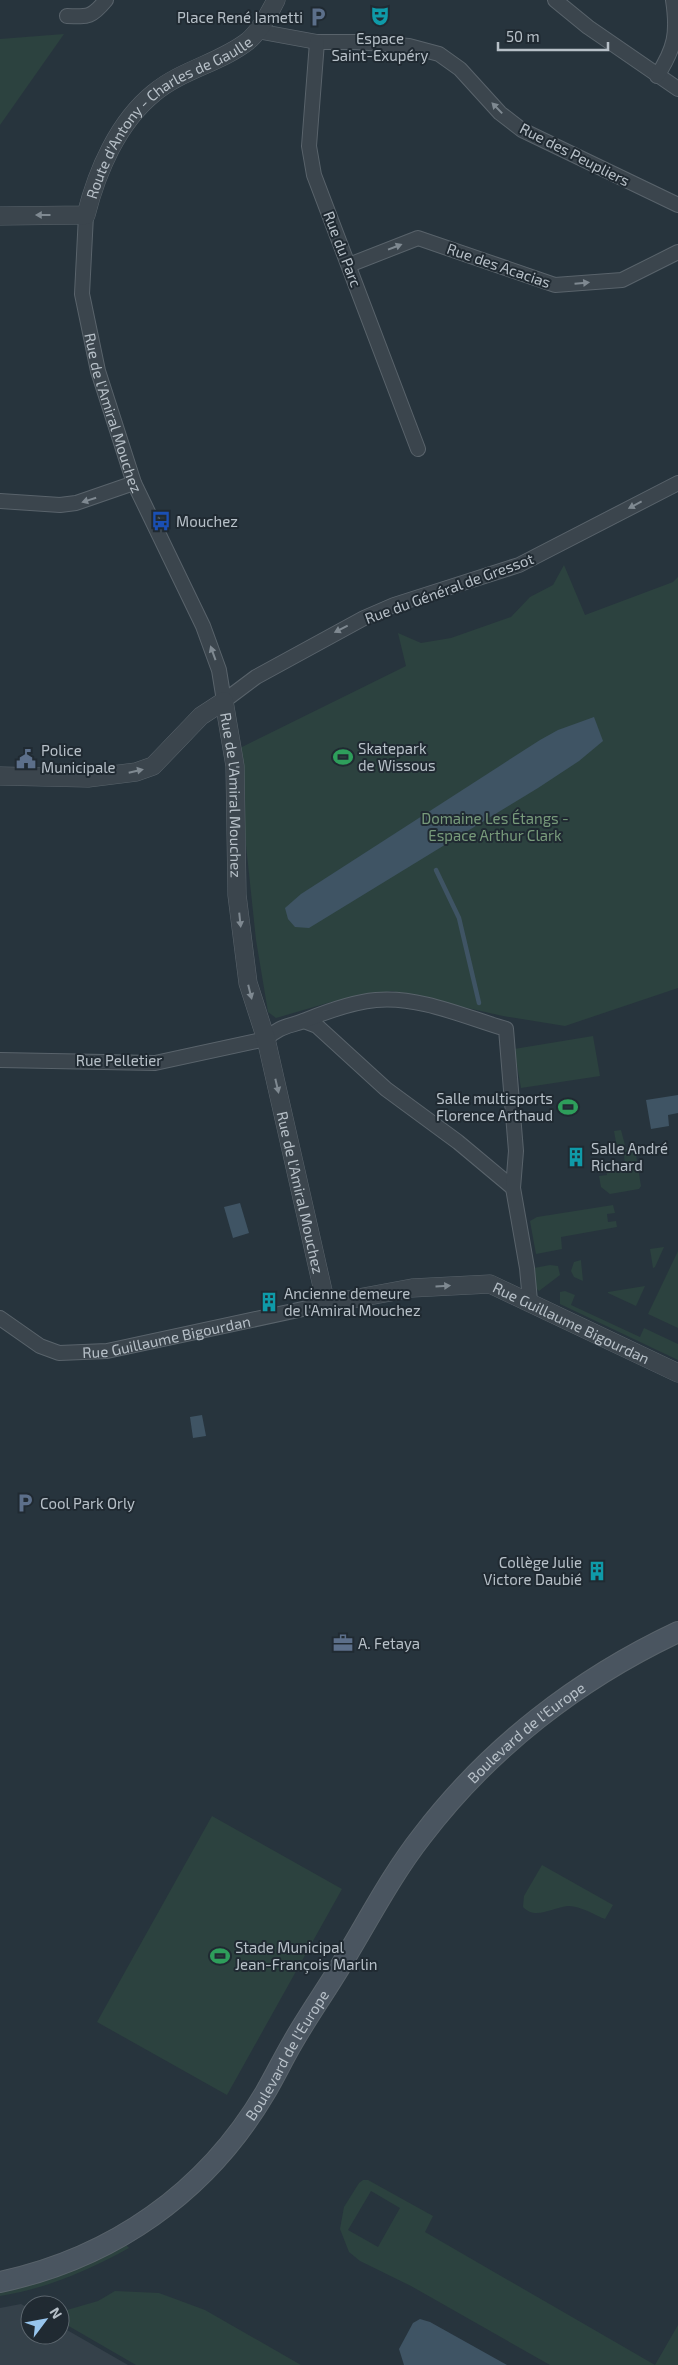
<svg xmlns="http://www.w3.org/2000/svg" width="678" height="2365" font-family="'Exo 2',sans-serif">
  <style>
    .airport { fill: #35414a }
    .green { fill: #2c423f; fill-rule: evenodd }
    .water { fill: #3f5464 }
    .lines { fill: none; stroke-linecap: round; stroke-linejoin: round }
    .stream { stroke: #3f5464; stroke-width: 4.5 }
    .minor-casing { stroke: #59636b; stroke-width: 16 }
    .tertiary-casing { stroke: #59636b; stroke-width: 19 }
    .secondary-casing { stroke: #59636b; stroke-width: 22 }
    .minor { stroke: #3b454d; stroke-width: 14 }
    .tertiary { stroke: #3b454d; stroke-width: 18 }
    .secondary { stroke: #4a5560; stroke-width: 20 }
    .oneway { fill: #7f8991 }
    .labels { text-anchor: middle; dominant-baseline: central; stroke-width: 4; stroke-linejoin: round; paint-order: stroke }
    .poi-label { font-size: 15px; fill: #b7c0c8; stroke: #202a32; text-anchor: start }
    .street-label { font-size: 15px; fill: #b7c0c8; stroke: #202a32 }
    .park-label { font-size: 15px; fill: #789b7b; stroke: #202a32 }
  </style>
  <rect width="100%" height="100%" fill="#27343d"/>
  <path class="airport" d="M 21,2304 L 30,2309 L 30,2335 L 60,2335 L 60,2326 L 128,2365 L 0,2365 L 0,2308 Z"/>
  <g class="green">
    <path d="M 64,34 L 0,125 L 0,39 Z"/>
    <path d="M 564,565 L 585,615 L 673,582 L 678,577 L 678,988 L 565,1026 L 503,1016 L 392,991 L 331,1002 L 276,1018 L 268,1012 L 256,940 L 236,750 L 406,666 L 398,633 L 421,643 L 451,638 L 511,617 L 530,597 L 553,585 Z"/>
    <path d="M 593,1036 L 600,1076 L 521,1088 L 514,1049 Z"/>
    <path d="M 621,1130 L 626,1149 L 635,1148 L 641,1186 L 639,1189 L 610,1194 L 601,1187 L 599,1176 L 607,1175 L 606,1168 L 625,1164 L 624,1156 L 617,1148 L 614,1131 Z"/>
    <path d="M 613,1205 L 615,1213 L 607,1214 L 608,1222 L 616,1221 L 617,1227 L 561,1237 L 562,1249 L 536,1254 L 530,1221 L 537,1217 Z"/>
    <path d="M 664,1247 L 655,1267 L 653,1268 L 650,1249 Z"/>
    <path d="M 678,1251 L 678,1328 L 648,1314 Z"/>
    <path d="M 581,1260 L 581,1261 L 583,1281 L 574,1277 L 571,1271 L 574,1262 Z"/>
    <path d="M 550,1265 L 558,1266 L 560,1275 L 539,1291 L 535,1287 L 534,1268 Z"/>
    <path d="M 645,1286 L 636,1306 L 608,1293 L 608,1292 Z"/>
    <path d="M 565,1291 L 575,1295 L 571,1305 L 640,1337 L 644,1328 L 678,1344 L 678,1360 L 560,1304 L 560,1292 Z"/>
    <path d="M 212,1816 L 342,1889 L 227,2095 L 97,2022 Z"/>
    <path d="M 542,1865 L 613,1905 L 605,1919 C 595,1915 579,1905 567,1906 C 552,1908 535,1920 523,1907 L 524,1896 Z"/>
    <path d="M 363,2180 L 368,2180 L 433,2216 L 425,2232 L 655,2365 L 678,2325 L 678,2365 L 550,2365 L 411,2286 L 360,2261 L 349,2252 L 340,2229 L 344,2207 L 359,2183 ZM 371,2191 L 400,2208 L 378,2247 L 348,2230 Z"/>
    <path d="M 125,2244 L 129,2248 C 89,2270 46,2289 0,2296 L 0,2291 Z"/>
    <path d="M 115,2291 L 159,2293 L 205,2310 L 301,2365 L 136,2365 L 60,2321 L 60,2312 L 98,2301 Z"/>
  </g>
  <g class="water">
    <path d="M 594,717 L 603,741 L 579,761 L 538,788 L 309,928 L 295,927 L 288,919 L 285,908 L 301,894 L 540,740 L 558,730 Z"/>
    <path d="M 678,1095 L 678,1113 L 668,1115 L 669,1126 L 651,1129 L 646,1100 Z"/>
    <path d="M 240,1203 L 249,1233 L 233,1238 L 224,1207 Z"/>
    <path d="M 202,1415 L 206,1436 L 193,1438 L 190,1417 Z"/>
    <path d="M 420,2319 L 430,2322 L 507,2365 L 404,2365 L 399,2349 L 413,2323 Z"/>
  </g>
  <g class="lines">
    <path class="stream" d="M 436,870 L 459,918 L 479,1003"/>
    <defs>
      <g id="minor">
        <path d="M 555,0 L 588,27 L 678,89"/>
        <path d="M 67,16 C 89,17 92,17 106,0"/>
        <path d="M 257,31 L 317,42 L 356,42 L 409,46 L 439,54 L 460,69 L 500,113 L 522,130 L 678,205"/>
        <path d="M 317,42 L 309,146 L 314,175 L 418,449"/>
        <path d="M 657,76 C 675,48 678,33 673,0"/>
        <path id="s1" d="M 86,215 L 82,294 L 98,371 L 134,483 L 203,626 L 219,670 L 224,701 L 256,677 L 364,618 L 394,605 L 519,565 L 678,483"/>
        <path d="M 349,265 L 418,238 L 555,285 L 622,280 L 678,252"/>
        <path d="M 0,501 L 60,505 L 76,503 L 134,483"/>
        <path d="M 304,1021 L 317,1026 L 386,1089 L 458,1142 L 513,1188"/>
        <path d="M 0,1060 L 155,1063 L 266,1039 C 281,1025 289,1027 306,1020 C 328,1011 353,1002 376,1000 C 420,996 465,1017 506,1029 L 516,1151 L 513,1188 L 527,1268 L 530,1301"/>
        <path id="s2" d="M 0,1318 L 40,1346 L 59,1353 L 107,1351 L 326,1304"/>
      </g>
      <g id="tertiary">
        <path id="s3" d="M 0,216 L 86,215 C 97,171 118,122 154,93 C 181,70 220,63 248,41 C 260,31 269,14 276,0"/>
        <path id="s4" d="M 0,776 L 88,778 L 136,772 L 153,766 L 201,716 L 224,701 L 235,766 L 237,895 L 248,983 L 266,1039 L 326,1304 L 412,1288 L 490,1284 L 678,1373"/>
      </g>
      <g id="secondary">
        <path id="s5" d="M 0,2282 C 112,2258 206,2193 265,2093 C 275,2076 283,2059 293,2042 C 310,2012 330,1985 347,1955 C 371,1915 393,1873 422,1836 C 489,1748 578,1679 678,1632"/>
      </g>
    </defs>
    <use href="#minor" class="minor-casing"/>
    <use href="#tertiary" class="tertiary-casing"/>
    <use href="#secondary" class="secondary-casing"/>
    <use href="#minor" class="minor"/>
    <use href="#tertiary" class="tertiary"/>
    <use href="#secondary" class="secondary"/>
  </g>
  <defs><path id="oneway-solid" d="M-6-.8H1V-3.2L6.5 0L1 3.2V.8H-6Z" transform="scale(1.25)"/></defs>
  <g class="oneway">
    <use href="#oneway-solid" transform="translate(497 108) rotate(-134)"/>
    <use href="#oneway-solid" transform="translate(43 215) rotate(-180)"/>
    <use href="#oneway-solid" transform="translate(395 247) rotate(-21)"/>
    <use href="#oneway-solid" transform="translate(582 283) rotate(-5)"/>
    <use href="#oneway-solid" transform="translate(89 500) rotate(163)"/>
    <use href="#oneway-solid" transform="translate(635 505) rotate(152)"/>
    <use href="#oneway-solid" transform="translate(341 629) rotate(153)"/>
    <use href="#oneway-solid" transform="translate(213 653) rotate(-110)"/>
    <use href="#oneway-solid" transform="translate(136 771) rotate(-13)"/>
    <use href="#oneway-solid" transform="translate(240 920) rotate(84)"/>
    <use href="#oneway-solid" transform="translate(250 992) rotate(76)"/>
    <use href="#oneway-solid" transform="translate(277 1086) rotate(77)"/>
    <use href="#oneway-solid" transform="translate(443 1286) rotate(-3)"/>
  </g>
  <defs>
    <symbol id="theatre-bare" viewBox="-9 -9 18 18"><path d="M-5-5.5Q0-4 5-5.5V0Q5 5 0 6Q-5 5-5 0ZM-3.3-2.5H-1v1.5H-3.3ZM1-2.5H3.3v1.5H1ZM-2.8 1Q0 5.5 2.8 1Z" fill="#0f9aa8" stroke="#202a32" stroke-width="2.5" paint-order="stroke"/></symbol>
    <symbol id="parking-bare" viewBox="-9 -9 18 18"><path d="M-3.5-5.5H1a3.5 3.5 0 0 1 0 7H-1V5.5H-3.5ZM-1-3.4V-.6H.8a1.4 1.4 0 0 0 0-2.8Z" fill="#5c6f8a" stroke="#202a32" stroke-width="2.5" paint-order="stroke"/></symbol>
    <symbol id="bus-bare" viewBox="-9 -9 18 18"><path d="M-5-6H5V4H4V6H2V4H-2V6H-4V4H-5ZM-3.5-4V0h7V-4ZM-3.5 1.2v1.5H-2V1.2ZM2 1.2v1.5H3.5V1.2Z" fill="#1a4fb4" stroke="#202a32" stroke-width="2.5" paint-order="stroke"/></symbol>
    <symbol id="stadium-bare" viewBox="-9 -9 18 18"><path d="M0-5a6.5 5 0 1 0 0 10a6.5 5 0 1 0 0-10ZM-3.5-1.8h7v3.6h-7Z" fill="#2e9e5b" stroke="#202a32" stroke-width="2.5" paint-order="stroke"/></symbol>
    <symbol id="civic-bare" viewBox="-9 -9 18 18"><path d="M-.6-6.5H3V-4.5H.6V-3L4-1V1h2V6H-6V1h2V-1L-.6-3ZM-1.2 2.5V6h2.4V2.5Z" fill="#5c6f8a" stroke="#202a32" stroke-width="2.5" paint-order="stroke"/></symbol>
    <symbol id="building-bare" viewBox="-9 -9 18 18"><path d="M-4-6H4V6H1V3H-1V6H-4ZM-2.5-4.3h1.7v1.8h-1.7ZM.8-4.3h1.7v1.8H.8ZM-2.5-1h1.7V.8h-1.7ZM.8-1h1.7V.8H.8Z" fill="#0f9aa8" stroke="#202a32" stroke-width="2.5" paint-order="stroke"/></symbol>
    <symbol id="office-bare" viewBox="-9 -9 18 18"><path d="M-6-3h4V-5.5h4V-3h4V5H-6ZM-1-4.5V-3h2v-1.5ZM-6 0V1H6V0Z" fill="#5c6f8a" stroke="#202a32" stroke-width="2.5" paint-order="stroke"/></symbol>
  </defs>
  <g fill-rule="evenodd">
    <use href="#theatre-bare" x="366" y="2" width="28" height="28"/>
    <use href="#parking-bare" x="304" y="3" width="28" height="28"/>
    <use href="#bus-bare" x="147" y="507" width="28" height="28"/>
    <use href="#stadium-bare" x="329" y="743" width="28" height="28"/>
    <use href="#civic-bare" x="12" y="745" width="28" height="28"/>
    <use href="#stadium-bare" x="554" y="1093" width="28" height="28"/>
    <use href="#building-bare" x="562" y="1143" width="28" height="28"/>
    <use href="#building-bare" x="255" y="1288" width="28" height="28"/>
    <use href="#parking-bare" x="11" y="1489" width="28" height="28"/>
    <use href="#building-bare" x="583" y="1557" width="28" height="28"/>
    <use href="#office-bare" x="329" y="1629" width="28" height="28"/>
    <use href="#stadium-bare" x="206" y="1942" width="28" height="28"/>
  </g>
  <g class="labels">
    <g class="poi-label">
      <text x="303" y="17" text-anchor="end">Place René Iametti</text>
      <text x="380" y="38" text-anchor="middle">Espace<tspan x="380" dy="17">Saint-Exupéry</tspan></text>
      <text x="176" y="521">Mouchez</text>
      <text x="358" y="748">Skatepark<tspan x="358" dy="17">de Wissous</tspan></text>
      <text x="41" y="750">Police<tspan x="41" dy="17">Municipale</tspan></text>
      <text x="553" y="1098" text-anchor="end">Salle multisports<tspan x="553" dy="17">Florence Arthaud</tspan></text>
      <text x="591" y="1148">Salle André<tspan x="591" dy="17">Richard</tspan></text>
      <text x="284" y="1293">Ancienne demeure<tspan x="284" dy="17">de l'Amiral Mouchez</tspan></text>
      <text x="40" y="1503">Cool Park Orly</text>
      <text x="582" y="1562" text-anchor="end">Collège Julie<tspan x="582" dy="17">Victore Daubié</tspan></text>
      <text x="358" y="1643">A. Fetaya</text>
      <text x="235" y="1947">Stade Municipal<tspan x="235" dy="17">Jean-François Marlin</tspan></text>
    </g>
    <g class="street-label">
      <text stroke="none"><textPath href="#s3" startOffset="221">Route d'Antony - Charles de Gaulle</textPath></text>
      <text transform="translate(575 154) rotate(27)">Rue des Peupliers</text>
      <text transform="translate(343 249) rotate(69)">Rue du Parc</text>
      <text transform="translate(499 265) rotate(19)">Rue des Acacias</text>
      <text stroke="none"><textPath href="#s1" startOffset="202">Rue de l'Amiral Mouchez</textPath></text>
      <text transform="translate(449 588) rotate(-20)">Rue du Général de Gressot</text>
      <text stroke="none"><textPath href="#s4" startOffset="346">Rue de l'Amiral Mouchez</textPath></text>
      <text x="119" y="1060">Rue Pelletier</text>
      <text stroke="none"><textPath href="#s4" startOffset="751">Rue de l'Amiral Mouchez</textPath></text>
      <text stroke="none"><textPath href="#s4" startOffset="1121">Rue Guillaume Bigourdan</textPath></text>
      <text stroke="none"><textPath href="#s2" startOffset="178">Rue Guillaume Bigourdan</textPath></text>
      <text stroke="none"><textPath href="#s5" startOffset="784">Boulevard de l'Europe</textPath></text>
      <text stroke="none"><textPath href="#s5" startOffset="379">Boulevard de l'Europe</textPath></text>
    </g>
    <g class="park-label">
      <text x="495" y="818">Domaine Les Étangs -<tspan x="495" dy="17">Espace Arthur Clark</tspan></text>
    </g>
  </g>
  <g transform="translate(45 2320) rotate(58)"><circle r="24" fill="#202a32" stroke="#5c666e"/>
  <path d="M0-4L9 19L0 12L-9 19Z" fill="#97c5ed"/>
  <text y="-8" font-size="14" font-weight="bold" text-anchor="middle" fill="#b7c0c8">N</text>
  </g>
  <path d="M498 42v8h110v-8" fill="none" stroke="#b7c0c8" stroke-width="2.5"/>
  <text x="506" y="42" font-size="15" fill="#b7c0c8" stroke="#202a32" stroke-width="4" paint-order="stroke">50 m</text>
</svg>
